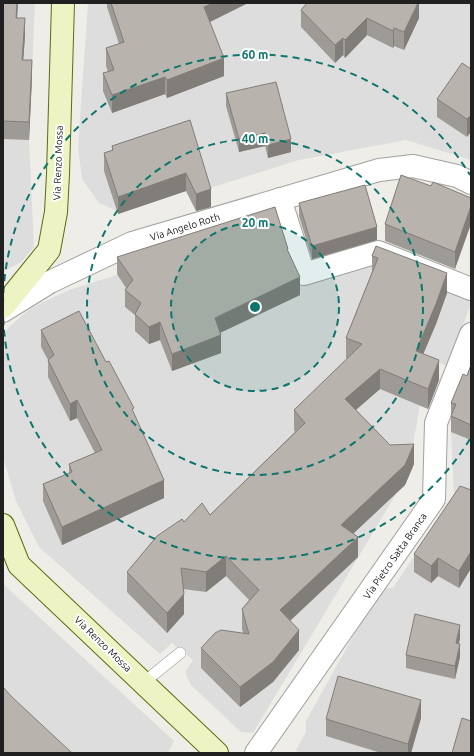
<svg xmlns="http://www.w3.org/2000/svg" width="474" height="756" font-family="Ubuntu,sans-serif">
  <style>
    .residential { fill: #dedddd }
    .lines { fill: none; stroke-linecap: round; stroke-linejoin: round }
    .lane-casing { stroke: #a1a1a1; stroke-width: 12 }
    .street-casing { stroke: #a1a1a1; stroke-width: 24 }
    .secondary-casing { stroke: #5c6d11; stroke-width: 24 }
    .lane { stroke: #fff; stroke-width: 11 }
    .street { stroke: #fff; stroke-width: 22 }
    .secondary { stroke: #edf3c2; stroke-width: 22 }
    .wall { fill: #9e9a95 }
    .shaded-wall { fill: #817d79 }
    .building { fill: #b8b3ad; stroke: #817d79 }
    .ring { fill: none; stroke: #0f766e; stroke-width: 2; stroke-dasharray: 7 5 }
    .labels { text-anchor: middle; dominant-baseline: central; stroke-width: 4; stroke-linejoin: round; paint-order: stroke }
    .street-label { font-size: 10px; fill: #202020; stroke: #fff }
    .centre { fill: #0f766e; stroke: #fff; stroke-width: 2 }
    .ring-label { font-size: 12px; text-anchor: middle; font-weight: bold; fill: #0f766e; stroke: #fff; stroke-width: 4; stroke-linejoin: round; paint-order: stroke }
  </style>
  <rect width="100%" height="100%" fill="#efede7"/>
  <g class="residential">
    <path d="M 3,3 L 35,3 L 29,140 L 34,247 L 21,262 L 3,272 Z"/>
    <path d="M 88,3 L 471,3 L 471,160 L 406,140 L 299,160 L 188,195 L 186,191 L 123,212 L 117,211 L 99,203 L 82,179 L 78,147 Z"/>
    <path d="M 217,243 L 300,282 L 371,258 L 471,297 L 471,304 L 447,366 L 437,362 L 420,405 L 413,444 L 414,464 L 253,733 L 241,732 L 191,685 L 185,672 L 193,660 L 172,643 L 160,654 L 39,547 L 16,501 L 3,457 L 3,336 L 8,328 L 31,308 L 69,290 Z"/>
    <path d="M 471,382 L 471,753 L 300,753 L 296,750 L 306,732 L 306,721 L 380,588 L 393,588 L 454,496 L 451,432 Z"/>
    <path d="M 3,584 L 174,741 L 169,751 L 167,753 L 3,753 Z"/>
  </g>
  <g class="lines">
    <defs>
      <path id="lane" d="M 143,683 L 180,653"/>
      <g id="street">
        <path d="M 280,199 L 304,274 L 378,252 L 471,289"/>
        <path d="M 3,311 L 50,282 L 132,243 L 379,170 L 413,166 L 457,176 L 471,183"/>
        <path d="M 256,753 L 434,499 L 436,423 L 471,334"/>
      </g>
      <g id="secondary">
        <path d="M 3,307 L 49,250 L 56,212 L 58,174 L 63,3"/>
        <path d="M 3,525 L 19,565 L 217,753"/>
      </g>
    </defs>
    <use href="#lane" class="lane-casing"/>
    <use href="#street" class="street-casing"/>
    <use href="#secondary" class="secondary-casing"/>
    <use href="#lane" class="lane"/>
    <use href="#street" class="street"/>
    <use href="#secondary" class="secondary"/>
  </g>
  <g class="wall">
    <path d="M 3,3 L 18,3 L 17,18 L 25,36 L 23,60 L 32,77 L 29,140 L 3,139 Z"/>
    <path d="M 107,3 L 248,3 L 209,22 L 224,76 L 167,98 L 165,94 L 112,113 L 103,91 L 103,73 L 108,72 L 106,66 L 106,48 L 119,44 L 107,7 Z"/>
    <path d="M 419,3 L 419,18 L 404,50 L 394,46 L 393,48 L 367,35 L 345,58 L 343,55 L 335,63 L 301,27 L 301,10 Z"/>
    <path d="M 471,69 L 467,137 L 437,117 L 437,99 Z"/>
    <path d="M 226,93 L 291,152 L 268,158 L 265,146 L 239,152 L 226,106 Z"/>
    <path d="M 190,120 L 211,207 L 196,211 L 186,191 L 118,214 L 104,171 L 104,153 L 112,151 L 112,146 Z"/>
    <path d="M 431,186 L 471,198 L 455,269 L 385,241 L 385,224 Z"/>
    <path d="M 299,203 L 377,240 L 312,259 L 299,216 Z"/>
    <path d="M 376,246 L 447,293 L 436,324 L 423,354 L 439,380 L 428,409 L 380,389 L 356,410 L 390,445 L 414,464 L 405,485 L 353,534 L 358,557 L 290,621 L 299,650 L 273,682 L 240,707 L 201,668 L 201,648 L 243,633 L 242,629 L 242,609 L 249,600 L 226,576 L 206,592 L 183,589 L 184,614 L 167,633 L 127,592 L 127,572 L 184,522 L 210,515 L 295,432 L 294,430 L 294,410 L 348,359 L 346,358 L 346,338 L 372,272 L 372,256 Z"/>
    <path d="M 288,252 L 300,295 L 220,333 L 221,353 L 172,371 L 160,340 L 149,344 L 135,331 L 135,315 L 125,307 L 125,290 L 126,288 L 117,274 L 117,257 Z"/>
    <path d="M 41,330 L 106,362 L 134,414 L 164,498 L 62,545 L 43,501 L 43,484 L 69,473 L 69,464 L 95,453 L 77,418 L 70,421 L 48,377 L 48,360 L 41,347 Z"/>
    <path d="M 471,365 L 471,440 L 451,432 L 451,403 L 467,376 Z"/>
    <path d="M 471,490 L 471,570 L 470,570 L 459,588 L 438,576 L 431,583 L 414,572 L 414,554 Z"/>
    <path d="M 460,638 L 459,643 L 460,657 L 455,679 L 406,668 L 406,655 Z"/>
    <path d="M 421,718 L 411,753 L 381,753 L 326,736 L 326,719 Z"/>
  </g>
  <g class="shaded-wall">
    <path d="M 17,3 L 18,3 L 16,36 L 16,18 Z"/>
    <path d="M 213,3 L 248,3 L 204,25 L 204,7 Z"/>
    <path d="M 418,3 L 419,3 L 419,18 L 404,50 L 404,32 Z"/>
    <path d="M 25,18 L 25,36 L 22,77 L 22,60 Z"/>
    <path d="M 367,18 L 367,35 L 345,58 L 345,40 Z"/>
    <path d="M 394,28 L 394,46 L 393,48 L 393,31 Z"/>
    <path d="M 343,38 L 343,55 L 335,63 L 335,45 Z"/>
    <path d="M 224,58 L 224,76 L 167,98 L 167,80 Z"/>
    <path d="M 32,60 L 32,77 L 29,140 L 29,122 Z"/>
    <path d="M 165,77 L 165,94 L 112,113 L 112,95 Z"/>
    <path d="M 471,115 L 471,132 L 467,137 L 467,119 Z"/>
    <path d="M 265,133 L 265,146 L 239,152 L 239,139 Z"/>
    <path d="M 291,139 L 291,152 L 268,158 L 268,145 Z"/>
    <path d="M 186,173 L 186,191 L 118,214 L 118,197 Z"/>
    <path d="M 211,189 L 211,207 L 196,211 L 196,194 Z"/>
    <path d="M 471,206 L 471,224 L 455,269 L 455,252 Z"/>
    <path d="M 377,227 L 377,240 L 312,259 L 312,246 Z"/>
    <path d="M 447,273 L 447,293 L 436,324 L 416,371 L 416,351 Z"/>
    <path d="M 300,277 L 300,295 L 215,335 L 215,318 Z"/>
    <path d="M 160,322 L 160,340 L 149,344 L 149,327 Z"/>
    <path d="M 221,335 L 221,353 L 172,371 L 172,354 Z"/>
    <path d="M 439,360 L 439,380 L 428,409 L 428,389 Z"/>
    <path d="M 380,369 L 380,389 L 345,419 L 345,399 Z"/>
    <path d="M 77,400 L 77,418 L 70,421 L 70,404 Z"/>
    <path d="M 414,444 L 414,464 L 405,485 L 341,545 L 341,525 Z"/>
    <path d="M 164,480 L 164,498 L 62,545 L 62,527 Z"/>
    <path d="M 358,537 L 358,557 L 280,630 L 280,610 Z"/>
    <path d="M 470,553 L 470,570 L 459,588 L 459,571 Z"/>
    <path d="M 226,556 L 226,576 L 206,592 L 206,572 Z"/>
    <path d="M 438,558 L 438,576 L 431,583 L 431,566 Z"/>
    <path d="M 184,594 L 184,614 L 167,633 L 167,613 Z"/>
    <path d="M 460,625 L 460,638 L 456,656 L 456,643 Z"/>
    <path d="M 299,630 L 299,650 L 273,682 L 240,707 L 240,687 Z"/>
    <path d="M 460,644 L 460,657 L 455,679 L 455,666 Z"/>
    <path d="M 421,700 L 421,718 L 411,753 L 408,753 L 408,744 Z"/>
  </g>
  <g class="building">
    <path d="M 3,3 L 17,3 L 16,18 L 25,18 L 22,60 L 32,60 L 29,122 L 3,121 Z"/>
    <path d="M 111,3 L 213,3 L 204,7 L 224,58 L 167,80 L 165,77 L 112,95 L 103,73 L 114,70 L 106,48 L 124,42 Z"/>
    <path d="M 307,3 L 418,3 L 404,32 L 394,28 L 393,31 L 367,18 L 345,40 L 343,38 L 335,45 L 301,10 Z"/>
    <path d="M 462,63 L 471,69 L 471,115 L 467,119 L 437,99 Z"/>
    <path d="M 276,82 L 291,139 L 268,145 L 265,133 L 239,139 L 226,93 Z"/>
    <path d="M 190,120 L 211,189 L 196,194 L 186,173 L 118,197 L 104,153 L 113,150 L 112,146 Z"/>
    <path d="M 401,175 L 431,186 L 433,182 L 471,198 L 471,206 L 455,252 L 385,224 Z"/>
    <path d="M 365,185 L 377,227 L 312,246 L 299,203 Z"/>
    <path d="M 275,207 L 288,249 L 287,249 L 300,277 L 215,318 L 221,335 L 172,354 L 160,322 L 149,327 L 135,314 L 141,303 L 125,290 L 133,280 L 117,257 Z"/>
    <path d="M 376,246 L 447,273 L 436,304 L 416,351 L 439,360 L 428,389 L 380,369 L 345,399 L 390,445 L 414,444 L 405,465 L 341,525 L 358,537 L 280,610 L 299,630 L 273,662 L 240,687 L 201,648 L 215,633 L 221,630 L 249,634 L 242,609 L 259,590 L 226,556 L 206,572 L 181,568 L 184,594 L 167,613 L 127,572 L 157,536 L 182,519 L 184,522 L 202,503 L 210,515 L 305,423 L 294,410 L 362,344 L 346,338 L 378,258 L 372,256 Z"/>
    <path d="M 79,311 L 106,362 L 109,361 L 134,408 L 132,409 L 164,480 L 62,527 L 43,484 L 72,472 L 69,464 L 102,450 L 77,400 L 70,404 L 48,360 L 54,355 L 41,330 Z"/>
    <path d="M 471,365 L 471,425 L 451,416 L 456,404 L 451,403 L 463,374 L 467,376 Z"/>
    <path d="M 460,486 L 471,490 L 471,553 L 470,553 L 459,571 L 438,558 L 431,566 L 414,554 Z"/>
    <path d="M 415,614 L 460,625 L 456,643 L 460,644 L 455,666 L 406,655 Z"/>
    <path d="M 338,676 L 421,700 L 408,744 L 326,719 Z"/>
    <path d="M 3,687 L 12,697 L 72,753 L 3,753 Z"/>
    <path d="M 462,718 L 471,721 L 471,753 L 452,753 Z"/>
  </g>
  <circle cx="255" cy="307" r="84" fill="#0f766e" fill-opacity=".12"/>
  <g class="ring">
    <circle cx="255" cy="307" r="84"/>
    <circle cx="255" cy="307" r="168"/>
    <path d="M470 439A252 252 0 0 1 3 309M3 305A252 252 0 0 1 470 175"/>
  </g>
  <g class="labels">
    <g class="street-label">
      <text transform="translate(58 163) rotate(-88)">Via Renzo Mossa</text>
      <text transform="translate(185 227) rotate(-17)">Via Angelo Roth</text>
      <text transform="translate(395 556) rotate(-55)">Via Pietro Satta Branca</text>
      <text transform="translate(103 644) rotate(44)">Via Renzo Mossa</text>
    </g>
  </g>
  <circle cx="255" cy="307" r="6" class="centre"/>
  <g class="ring-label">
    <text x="255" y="59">60 m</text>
    <text x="255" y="143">40 m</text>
    <text x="255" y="227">20 m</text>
  </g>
  <rect width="474" height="756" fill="none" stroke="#202020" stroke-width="8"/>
</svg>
